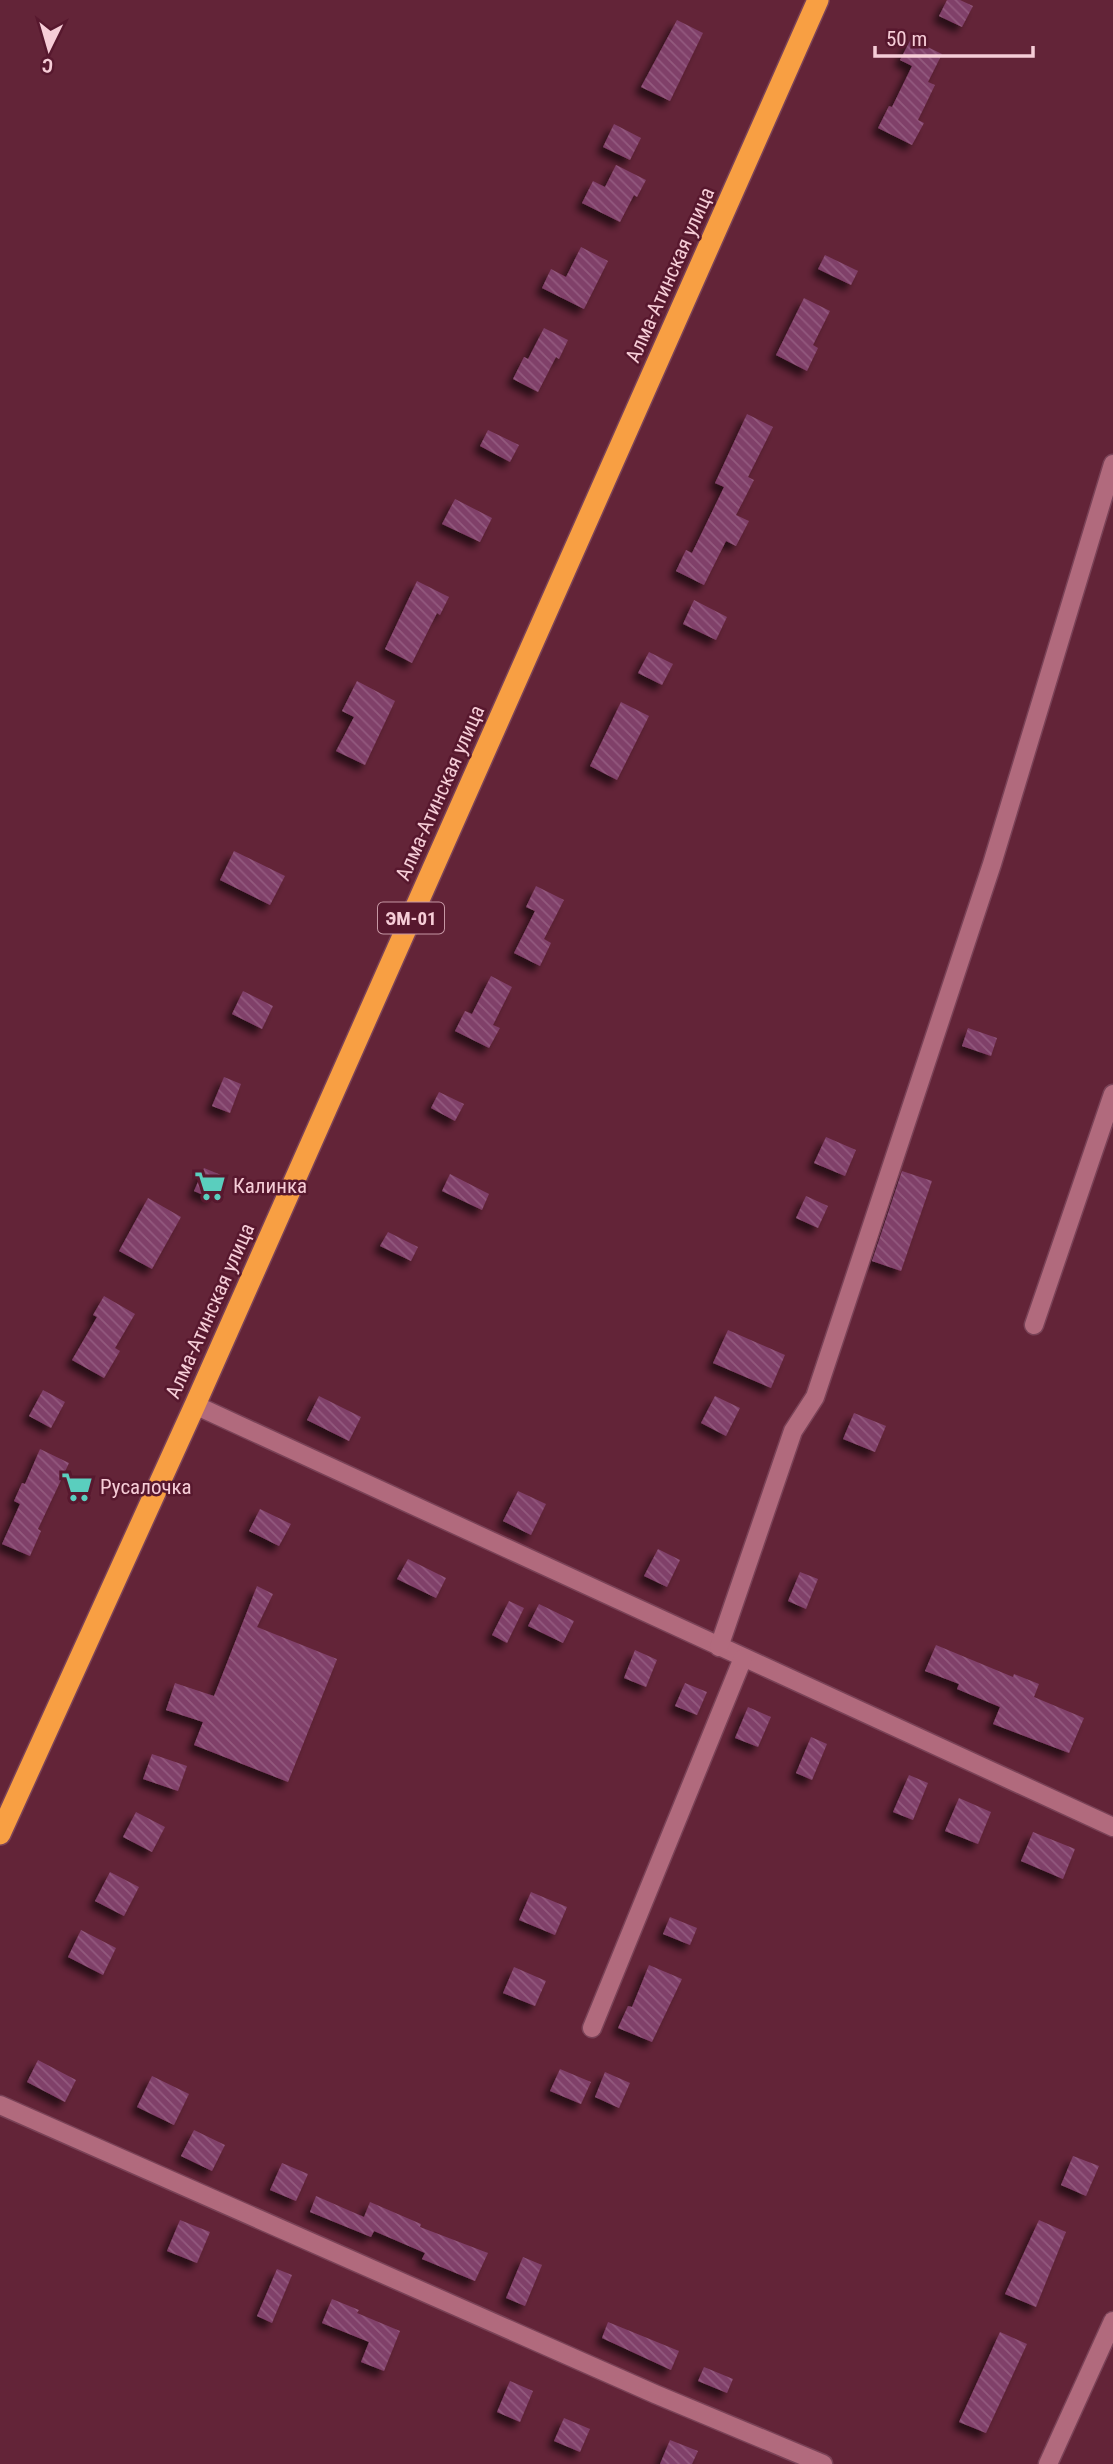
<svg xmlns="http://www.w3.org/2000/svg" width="1113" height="2464" font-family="'Roboto Condensed',sans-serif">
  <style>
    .building { fill: url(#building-back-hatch); filter: url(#shadow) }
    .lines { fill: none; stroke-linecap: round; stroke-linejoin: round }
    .minor-casing { stroke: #7a4257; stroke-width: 21 }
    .highway-casing { stroke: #7a4257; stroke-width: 24 }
    .minor { stroke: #b16a7d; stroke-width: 18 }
    .highway { stroke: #f89f43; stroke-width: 21 }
    .labels { text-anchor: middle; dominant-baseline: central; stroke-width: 5; stroke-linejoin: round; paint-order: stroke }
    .shield { fill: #57182e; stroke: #c697a4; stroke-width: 2 }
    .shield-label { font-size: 19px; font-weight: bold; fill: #f6cdd7 }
    .street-label { font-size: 21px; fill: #f6cdd7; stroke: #57182e }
    .poi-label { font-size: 21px; fill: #f6cdd7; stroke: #57182e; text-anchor: start }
  </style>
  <defs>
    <pattern id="building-back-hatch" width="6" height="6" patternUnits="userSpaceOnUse" patternTransform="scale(1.75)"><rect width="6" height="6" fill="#804069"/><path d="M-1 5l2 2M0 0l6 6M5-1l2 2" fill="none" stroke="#935a7e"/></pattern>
    <filter id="shadow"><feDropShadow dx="-6" dy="6" stdDeviation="3.5" flood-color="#0009"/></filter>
  </defs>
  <rect width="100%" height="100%" fill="#632438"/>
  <g class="building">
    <path d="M 947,0 L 960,0 L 973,6 L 962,27 L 939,16 Z"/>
    <path d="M 677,20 L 703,33 L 670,101 L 641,87 Z"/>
    <path d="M 911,39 L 942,54 L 928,82 L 935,85 L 918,120 L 924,123 L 912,145 L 878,128 L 889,106 L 892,107 L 912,66 L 900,60 Z"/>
    <path d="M 614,124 L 641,138 L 630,160 L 603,147 Z"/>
    <path d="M 616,165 L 646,180 L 637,197 L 634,195 L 620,222 L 582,203 L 593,181 L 605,187 Z"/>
    <path d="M 581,247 L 608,261 L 584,309 L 542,288 L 551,269 L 566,277 Z"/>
    <path d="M 825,255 L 858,271 L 851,285 L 818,269 Z"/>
    <path d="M 804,298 L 830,311 L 813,345 L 818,348 L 807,371 L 776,355 Z"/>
    <path d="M 544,328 L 568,340 L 559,359 L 556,357 L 538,392 L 513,379 L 524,357 L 528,359 Z"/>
    <path d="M 747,414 L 773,427 L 748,477 L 754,480 L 736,515 L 749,521 L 736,546 L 726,541 L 704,585 L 676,571 L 686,550 L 692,553 L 724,487 L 715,483 Z"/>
    <path d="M 488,430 L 519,445 L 510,462 L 480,446 Z"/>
    <path d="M 455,499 L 492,518 L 480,542 L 442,524 Z"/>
    <path d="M 417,581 L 449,597 L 440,615 L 437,613 L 412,663 L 385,649 Z"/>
    <path d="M 694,600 L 727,617 L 716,640 L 683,624 Z"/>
    <path d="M 649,652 L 673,664 L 662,685 L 638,673 Z"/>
    <path d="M 357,681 L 395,701 L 365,765 L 336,751 L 354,717 L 342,711 Z"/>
    <path d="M 621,702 L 649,716 L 617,780 L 590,766 Z"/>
    <path d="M 234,851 L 285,876 L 270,905 L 220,880 Z"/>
    <path d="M 536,886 L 564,900 L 544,939 L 551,943 L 540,966 L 514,953 L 535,911 L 526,907 Z"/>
    <path d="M 491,976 L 512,987 L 493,1025 L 500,1028 L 489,1048 L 455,1031 L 465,1011 L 472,1014 Z"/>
    <path d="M 243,991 L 273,1006 L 262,1029 L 232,1014 Z"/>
    <path d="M 968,1028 L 997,1038 L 991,1056 L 962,1046 Z"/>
    <path d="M 224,1077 L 241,1084 L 230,1113 L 212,1106 Z"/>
    <path d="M 439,1092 L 464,1104 L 455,1121 L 431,1108 Z"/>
    <path d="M 826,1137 L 856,1150 L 845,1176 L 814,1163 Z"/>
    <path d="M 204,1168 L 221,1175 L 212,1199 L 194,1191 Z"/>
    <path d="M 902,1171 L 932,1181 L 901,1271 L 872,1261 Z"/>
    <path d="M 450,1174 L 489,1194 L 482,1210 L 442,1191 Z"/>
    <path d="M 806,1196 L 828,1206 L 818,1228 L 796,1218 Z"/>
    <path d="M 148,1198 L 181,1217 L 152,1269 L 119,1251 Z"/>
    <path d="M 388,1232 L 418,1247 L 411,1261 L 380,1246 Z"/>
    <path d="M 104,1296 L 135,1314 L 115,1348 L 120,1351 L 104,1378 L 72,1360 L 97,1317 L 93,1315 Z"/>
    <path d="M 728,1330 L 785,1355 L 771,1388 L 713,1363 Z"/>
    <path d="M 43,1390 L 65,1402 L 51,1428 L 29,1416 Z"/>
    <path d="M 319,1396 L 361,1417 L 349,1441 L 307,1420 Z"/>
    <path d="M 715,1396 L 740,1408 L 726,1436 L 701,1423 Z"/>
    <path d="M 854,1413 L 886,1426 L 875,1452 L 843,1439 Z"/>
    <path d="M 40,1449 L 69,1463 L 38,1529 L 41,1531 L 30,1556 L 2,1544 L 20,1504 L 14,1501 L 22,1483 L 25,1484 Z"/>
    <path d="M 518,1491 L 546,1504 L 531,1535 L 503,1521 Z"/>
    <path d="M 260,1509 L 291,1524 L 279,1546 L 249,1531 Z"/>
    <path d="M 658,1549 L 680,1560 L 667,1587 L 644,1576 Z"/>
    <path d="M 408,1559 L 446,1578 L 436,1598 L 397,1579 Z"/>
    <path d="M 800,1572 L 818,1579 L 806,1609 L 788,1601 Z"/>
    <path d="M 257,1586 L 273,1594 L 257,1627 L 337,1659 L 288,1782 L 194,1745 L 203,1722 L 166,1710 L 175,1683 L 214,1696 Z"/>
    <path d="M 509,1601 L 524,1608 L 507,1643 L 492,1635 Z"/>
    <path d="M 539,1604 L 574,1621 L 563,1643 L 528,1626 Z"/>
    <path d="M 936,1645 L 1013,1677 L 1014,1674 L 1039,1684 L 1034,1697 L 1084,1718 L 1069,1753 L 993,1724 L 1000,1707 L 957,1689 L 959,1684 L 925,1671 Z"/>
    <path d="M 635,1650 L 657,1660 L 646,1687 L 624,1678 Z"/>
    <path d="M 685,1683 L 707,1692 L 697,1715 L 675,1706 Z"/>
    <path d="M 748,1707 L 771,1717 L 758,1747 L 735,1738 Z"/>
    <path d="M 811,1737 L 827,1744 L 812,1780 L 796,1773 Z"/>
    <path d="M 152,1754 L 187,1766 L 178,1791 L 143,1779 Z"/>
    <path d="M 909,1775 L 928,1783 L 913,1820 L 893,1812 Z"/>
    <path d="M 959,1798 L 991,1812 L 978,1844 L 945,1831 Z"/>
    <path d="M 136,1812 L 165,1827 L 152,1852 L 123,1837 Z"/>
    <path d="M 1033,1832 L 1075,1849 L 1063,1879 L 1021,1861 Z"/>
    <path d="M 110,1872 L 139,1887 L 124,1916 L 95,1901 Z"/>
    <path d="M 531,1892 L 567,1907 L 555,1935 L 519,1920 Z"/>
    <path d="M 670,1917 L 697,1928 L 690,1945 L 663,1934 Z"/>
    <path d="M 81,1930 L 116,1948 L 103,1975 L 68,1957 Z"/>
    <path d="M 649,1965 L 682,1979 L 652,2042 L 618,2028 L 628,2006 L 632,2007 Z"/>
    <path d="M 514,1967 L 546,1981 L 535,2006 L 503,1993 Z"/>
    <path d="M 38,2060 L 76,2080 L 65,2102 L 27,2082 Z"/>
    <path d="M 560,2069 L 591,2082 L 581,2104 L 550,2091 Z"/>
    <path d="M 605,2072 L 630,2083 L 619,2108 L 595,2097 Z"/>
    <path d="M 152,2076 L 189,2094 L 174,2125 L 137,2107 Z"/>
    <path d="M 194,2130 L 225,2145 L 212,2171 L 181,2156 Z"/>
    <path d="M 1073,2156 L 1099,2166 L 1086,2196 L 1061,2185 Z"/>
    <path d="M 282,2163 L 308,2174 L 296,2201 L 270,2190 Z"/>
    <path d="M 316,2196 L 364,2217 L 370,2202 L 421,2224 L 420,2227 L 488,2253 L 475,2281 L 422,2259 L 425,2253 L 374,2231 L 371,2237 L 310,2212 Z"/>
    <path d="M 180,2220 L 210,2232 L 197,2263 L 167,2251 Z"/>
    <path d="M 1039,2220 L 1066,2232 L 1036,2307 L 1005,2294 Z"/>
    <path d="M 523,2257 L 542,2265 L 525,2306 L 506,2298 Z"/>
    <path d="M 277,2269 L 292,2275 L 272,2323 L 257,2316 Z"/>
    <path d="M 332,2299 L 359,2310 L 357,2313 L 400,2331 L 384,2371 L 361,2362 L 369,2342 L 322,2323 Z"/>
    <path d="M 608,2322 L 679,2351 L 671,2370 L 602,2338 Z"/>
    <path d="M 1000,2332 L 1027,2344 L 986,2433 L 959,2422 Z"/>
    <path d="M 704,2367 L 733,2379 L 727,2393 L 698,2381 Z"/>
    <path d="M 510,2381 L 533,2391 L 520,2422 L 497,2412 Z"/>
    <path d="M 564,2418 L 590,2429 L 580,2452 L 554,2441 Z"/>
    <path d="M 670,2440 L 698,2451 L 692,2464 L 660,2464 Z"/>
  </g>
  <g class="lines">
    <defs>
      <g id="minor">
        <path d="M 1034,1325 L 1113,1094"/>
        <path d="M 195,1405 L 1113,1827"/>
        <path d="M 719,1647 L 793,1431 L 815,1397 L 992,864 L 1113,464"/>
        <path d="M 592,2028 L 743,1658"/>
        <path d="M 0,2105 L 655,2394 L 823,2464"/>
        <path d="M 1048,2464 L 1113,2321"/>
      </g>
      <path id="highway" d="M 0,1834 L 195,1405 L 818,0"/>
    </defs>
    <use href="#minor" class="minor-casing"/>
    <use href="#highway" class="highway-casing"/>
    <use href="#minor" class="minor"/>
    <use href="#highway" class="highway"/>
  </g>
  <defs>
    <symbol id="supermarket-bare" viewBox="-9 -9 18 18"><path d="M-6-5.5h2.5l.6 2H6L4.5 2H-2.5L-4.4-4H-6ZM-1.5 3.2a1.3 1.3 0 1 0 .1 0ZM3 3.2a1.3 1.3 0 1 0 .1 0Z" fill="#5acebe" stroke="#57182e" stroke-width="2.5" paint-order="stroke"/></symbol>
  </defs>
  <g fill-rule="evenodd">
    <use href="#supermarket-bare" x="188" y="1164" width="44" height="44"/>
    <use href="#supermarket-bare" x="55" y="1465" width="44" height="44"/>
  </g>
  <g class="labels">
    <rect class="shield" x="378" y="902.5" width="66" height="31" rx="5"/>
    <g class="shield-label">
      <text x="411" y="918">ЭМ-01</text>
    </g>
    <g class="street-label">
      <text transform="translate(670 275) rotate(-66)">Алма-Атинская улица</text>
      <text transform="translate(440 793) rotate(-66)">Алма-Атинская улица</text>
      <text transform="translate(210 1311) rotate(-66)">Алма-Атинская улица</text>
    </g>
    <g class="poi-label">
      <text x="233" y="1186">Калинка</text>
      <text x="100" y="1487">Русалочка</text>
    </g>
  </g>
  <g transform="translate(49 49) rotate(185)" stroke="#57182e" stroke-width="5" paint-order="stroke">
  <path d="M0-5L12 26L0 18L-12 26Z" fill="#f6cdd7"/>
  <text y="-10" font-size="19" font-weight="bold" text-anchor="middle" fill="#f6cdd7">С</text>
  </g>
  <path d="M875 46v10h158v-10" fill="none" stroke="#f6cdd7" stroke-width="3.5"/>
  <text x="886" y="46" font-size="21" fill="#f6cdd7" stroke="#57182e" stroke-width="5" paint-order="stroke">50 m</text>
</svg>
